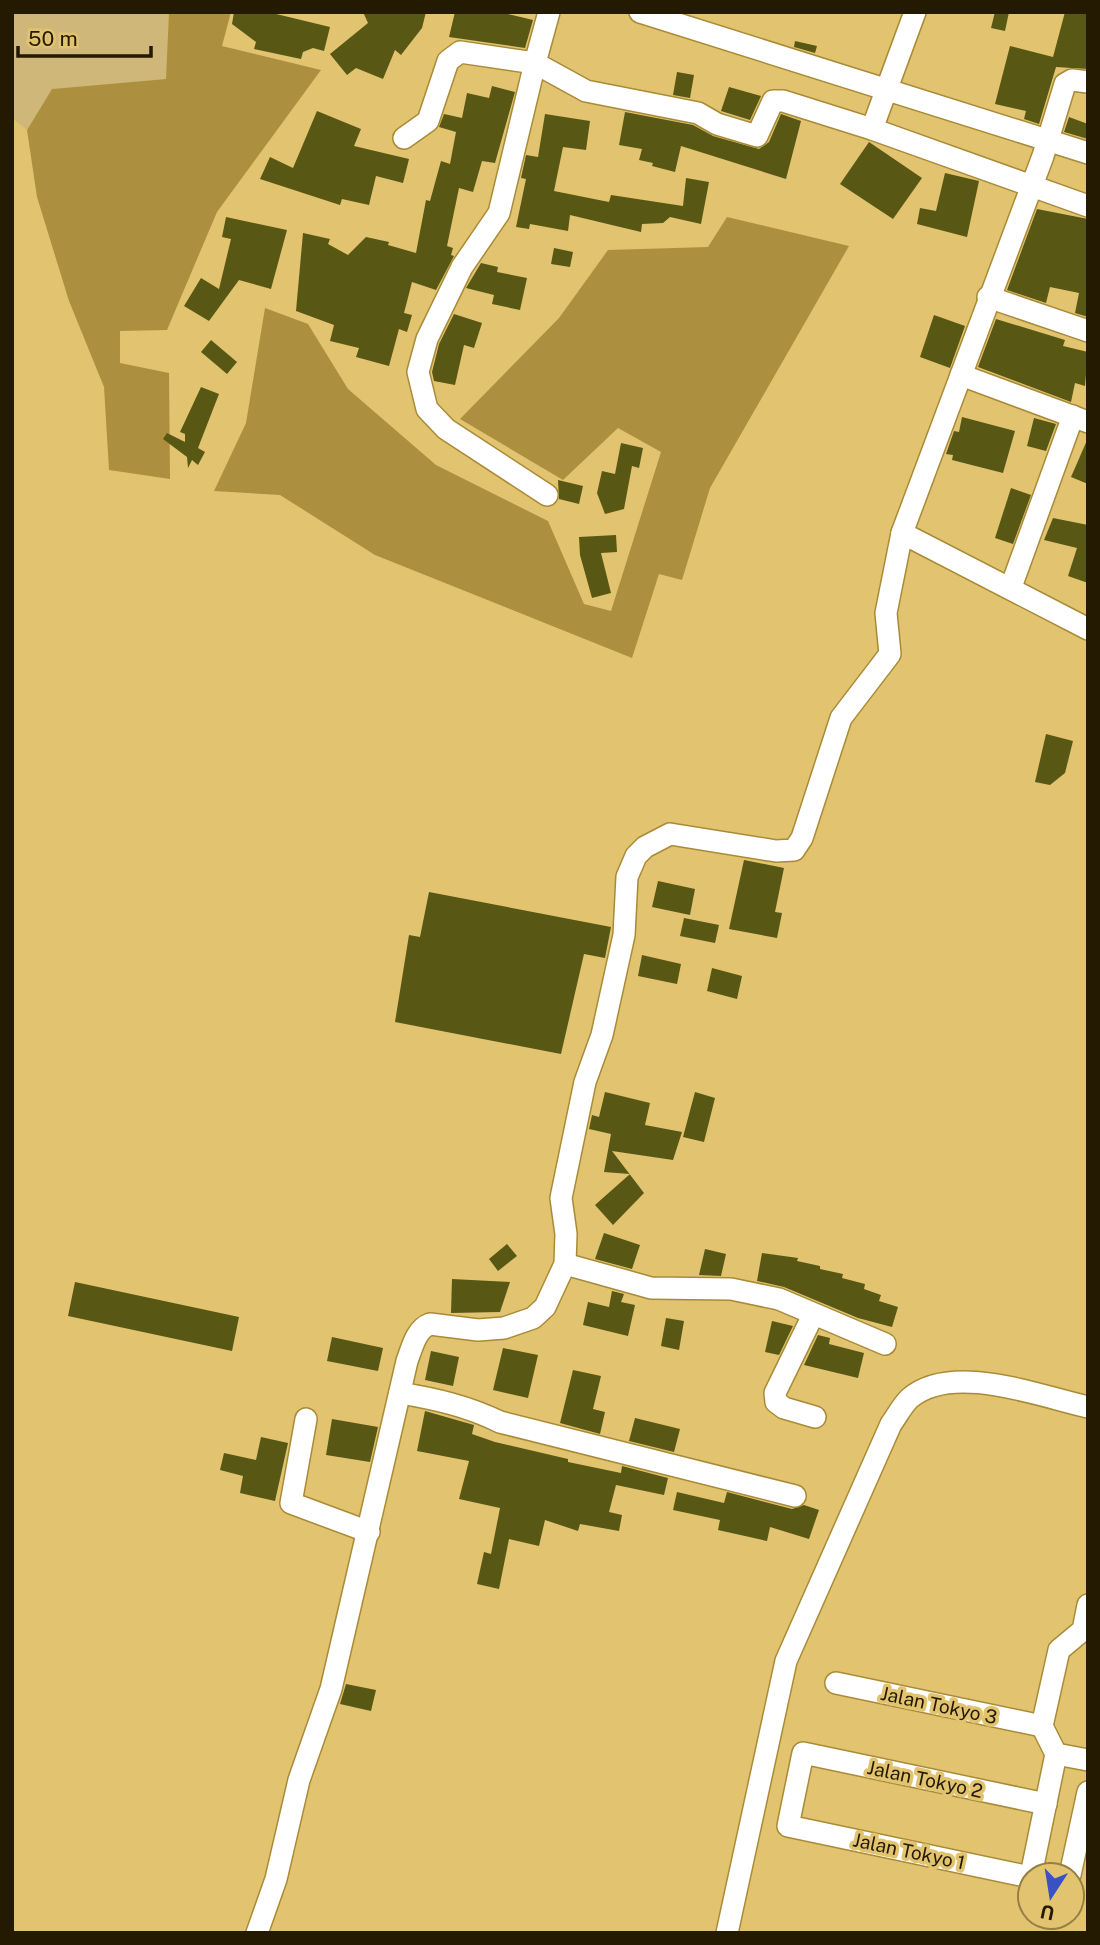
<svg xmlns="http://www.w3.org/2000/svg" width="1100" height="1945" font-family="'Public Sans',sans-serif">
  <style>
    .green { fill: #cfb77a }
    .forest { fill: #ad903f }
    .building { fill: #585814 }
    .lines { fill: none; stroke-linecap: round; stroke-linejoin: round }
    .minor-casing { stroke: #a98b37; stroke-width: 24 }
    .minor { stroke: #fff; stroke-width: 21 }
    .labels { text-anchor: middle; dominant-baseline: central; stroke-width: 7; stroke-linejoin: round; paint-order: stroke }
    .street-label { font-size: 19px; fill: #231a01; stroke: #e2c370 }
  </style>
  <rect width="100%" height="100%" fill="#e2c370"/>
  <path class="green" d="M 12,12 L 169,12 L 167,79 L 52,89 L 27,130 L 12,118 Z"/>
  <g class="forest">
    <path d="M 169,12 L 231,12 L 222,46 L 321,70 L 217,212 L 167,330 L 120,331 L 120,363 L 169,373 L 170,479 L 109,470 L 104,387 L 69,301 L 37,197 L 27,130 L 52,89 L 166,79 Z"/>
    <path d="M 727,217 L 849,246 L 710,488 L 682,580 L 659,574 L 632,658 L 375,555 L 280,495 L 214,491 L 246,423 L 265,308 L 308,324 L 348,389 L 436,465 L 548,521 L 584,604 L 611,611 L 661,452 L 618,428 L 563,480 L 460,419 L 559,318 L 608,250 L 708,247 Z"/>
  </g>
  <g class="building">
    <path d="M 234,12 L 268,12 L 330,27 L 324,51 L 313,48 L 303,52 L 301,59 L 254,49 L 256,42 L 232,24 Z"/>
    <path d="M 363,12 L 426,12 L 422,28 L 401,55 L 395,50 L 383,79 L 356,68 L 347,75 L 330,54 L 368,23 Z"/>
    <path d="M 455,12 L 499,12 L 533,20 L 525,48 L 449,37 Z"/>
    <path d="M 995,12 L 1009,12 L 1005,31 L 991,28 Z"/>
    <path d="M 1065,12 L 1088,12 L 1088,69 L 1056,67 L 1039,124 L 1024,119 L 1026,111 L 995,104 L 1010,46 L 1053,57 Z"/>
    <path d="M 795,41 L 817,46 L 815,53 L 794,47 Z"/>
    <path d="M 677,72 L 694,75 L 690,98 L 673,95 Z"/>
    <path d="M 492,86 L 515,92 L 495,163 L 482,161 L 473,192 L 459,188 L 447,246 L 453,248 L 451,255 L 454,256 L 436,290 L 412,282 L 404,313 L 412,315 L 407,332 L 399,329 L 389,366 L 356,357 L 359,348 L 330,341 L 334,325 L 296,311 L 303,233 L 330,239 L 328,244 L 348,255 L 366,237 L 389,242 L 388,245 L 416,253 L 426,200 L 430,201 L 441,161 L 450,164 L 456,132 L 439,127 L 444,114 L 462,118 L 467,93 L 489,98 Z"/>
    <path d="M 729,87 L 761,96 L 750,120 L 721,111 Z"/>
    <path d="M 317,111 L 361,129 L 354,146 L 409,159 L 403,183 L 376,176 L 369,205 L 342,199 L 340,205 L 260,179 L 270,157 L 293,168 Z"/>
    <path d="M 625,112 L 693,125 L 713,136 L 759,149 L 769,142 L 781,114 L 801,121 L 786,179 L 681,146 L 675,172 L 652,166 L 653,163 L 639,160 L 642,149 L 619,145 Z"/>
    <path d="M 545,114 L 590,121 L 586,150 L 563,147 L 554,191 L 609,202 L 611,195 L 683,206 L 686,178 L 709,182 L 701,224 L 670,217 L 663,223 L 642,224 L 641,232 L 570,215 L 568,231 L 530,224 L 529,229 L 516,227 L 526,179 L 521,178 L 526,155 L 538,157 Z"/>
    <path d="M 1069,117 L 1088,124 L 1088,139 L 1064,132 Z"/>
    <path d="M 869,142 L 922,178 L 893,219 L 840,184 Z"/>
    <path d="M 945,173 L 979,181 L 967,237 L 917,224 L 920,208 L 936,211 Z"/>
    <path d="M 1037,209 L 1088,219 L 1088,317 L 1075,313 L 1079,293 L 1050,287 L 1046,303 L 1007,290 Z"/>
    <path d="M 226,217 L 287,230 L 271,289 L 239,280 L 209,321 L 184,306 L 201,278 L 219,289 L 231,239 L 222,237 Z"/>
    <path d="M 554,248 L 573,252 L 570,267 L 551,264 Z"/>
    <path d="M 481,263 L 498,267 L 497,272 L 527,278 L 520,310 L 492,304 L 494,295 L 466,288 Z"/>
    <path d="M 454,314 L 482,323 L 474,348 L 464,345 L 455,385 L 434,381 L 432,372 L 439,344 Z"/>
    <path d="M 934,315 L 965,326 L 950,368 L 920,357 Z"/>
    <path d="M 996,319 L 1065,340 L 1063,346 L 1088,352 L 1085,386 L 1075,383 L 1071,402 L 978,367 Z"/>
    <path d="M 211,340 L 237,362 L 227,374 L 201,352 Z"/>
    <path d="M 201,387 L 219,394 L 198,448 L 205,452 L 198,465 L 192,460 L 188,468 L 187,457 L 163,439 L 167,433 L 185,442 L 185,434 L 180,432 Z"/>
    <path d="M 962,417 L 1015,431 L 1003,473 L 952,460 L 953,455 L 946,454 L 954,431 L 959,432 Z"/>
    <path d="M 1034,418 L 1056,424 L 1046,451 L 1027,446 Z"/>
    <path d="M 1088,438 L 1088,484 L 1071,477 Z"/>
    <path d="M 621,443 L 643,448 L 639,468 L 632,466 L 624,509 L 605,514 L 597,493 L 602,471 L 615,474 Z"/>
    <path d="M 558,480 L 583,486 L 579,504 L 559,499 Z"/>
    <path d="M 1011,488 L 1031,495 L 1013,544 L 995,538 Z"/>
    <path d="M 1053,518 L 1088,525 L 1088,583 L 1068,576 L 1077,548 L 1044,540 Z"/>
    <path d="M 616,535 L 617,552 L 601,553 L 611,593 L 592,598 L 580,555 L 579,537 Z"/>
    <path d="M 1046,734 L 1073,741 L 1065,773 L 1050,785 L 1035,782 Z"/>
    <path d="M 744,860 L 784,868 L 775,912 L 782,913 L 777,938 L 729,929 Z"/>
    <path d="M 658,881 L 695,889 L 690,915 L 652,907 Z"/>
    <path d="M 429,892 L 611,927 L 605,958 L 584,954 L 561,1054 L 395,1022 L 409,935 L 420,937 Z"/>
    <path d="M 684,918 L 719,925 L 715,943 L 680,936 Z"/>
    <path d="M 642,955 L 681,964 L 677,984 L 638,976 Z"/>
    <path d="M 712,968 L 742,976 L 737,999 L 707,991 Z"/>
    <path d="M 605,1092 L 650,1103 L 645,1125 L 682,1132 L 673,1160 L 612,1151 L 644,1193 L 613,1225 L 595,1205 L 630,1174 L 604,1172 L 611,1134 L 589,1129 L 592,1115 L 599,1117 Z"/>
    <path d="M 695,1092 L 715,1098 L 704,1142 L 683,1137 Z"/>
    <path d="M 604,1233 L 640,1245 L 632,1269 L 595,1259 Z"/>
    <path d="M 507,1244 L 517,1256 L 498,1271 L 489,1259 Z"/>
    <path d="M 705,1249 L 726,1254 L 721,1276 L 699,1275 Z"/>
    <path d="M 762,1253 L 798,1258 L 797,1261 L 820,1266 L 820,1269 L 843,1274 L 842,1278 L 865,1284 L 864,1289 L 881,1295 L 879,1301 L 898,1307 L 892,1327 L 858,1318 L 784,1287 L 757,1281 Z"/>
    <path d="M 452,1279 L 510,1282 L 500,1312 L 451,1313 Z"/>
    <path d="M 75,1282 L 239,1317 L 232,1351 L 68,1316 Z"/>
    <path d="M 612,1291 L 624,1294 L 621,1302 L 635,1305 L 628,1336 L 583,1325 L 588,1302 L 609,1307 Z"/>
    <path d="M 666,1318 L 684,1321 L 679,1350 L 661,1346 Z"/>
    <path d="M 772,1321 L 793,1326 L 779,1355 L 765,1352 Z"/>
    <path d="M 818,1335 L 830,1338 L 829,1344 L 864,1353 L 858,1378 L 804,1365 Z"/>
    <path d="M 332,1337 L 383,1348 L 378,1371 L 327,1361 Z"/>
    <path d="M 503,1348 L 538,1355 L 528,1398 L 493,1390 Z"/>
    <path d="M 431,1351 L 459,1357 L 453,1386 L 425,1380 Z"/>
    <path d="M 573,1370 L 601,1376 L 593,1409 L 605,1412 L 600,1434 L 560,1423 Z"/>
    <path d="M 425,1411 L 474,1425 L 472,1434 L 495,1442 L 568,1459 L 568,1462 L 621,1473 L 622,1466 L 668,1478 L 664,1495 L 616,1485 L 609,1512 L 622,1515 L 619,1531 L 580,1524 L 578,1531 L 545,1520 L 539,1546 L 509,1539 L 499,1589 L 477,1584 L 484,1552 L 491,1554 L 500,1508 L 459,1499 L 469,1461 L 417,1451 Z"/>
    <path d="M 635,1418 L 680,1429 L 674,1452 L 629,1441 Z"/>
    <path d="M 332,1419 L 378,1427 L 370,1462 L 326,1455 Z"/>
    <path d="M 261,1437 L 288,1443 L 275,1501 L 240,1493 L 243,1476 L 220,1470 L 224,1453 L 256,1460 Z"/>
    <path d="M 677,1492 L 724,1503 L 727,1492 L 792,1509 L 804,1505 L 819,1510 L 809,1539 L 770,1527 L 767,1541 L 718,1530 L 720,1520 L 673,1510 Z"/>
    <path d="M 346,1684 L 376,1690 L 371,1711 L 340,1704 Z"/>
  </g>
  <g class="lines">
    <defs>
      <g id="minor">
        <path d="M 640,12 L 1088,153"/>
        <path d="M 1088,82 L 1072,80 L 1065,84 L 1043,156 L 902,533 L 1088,629"/>
        <path d="M 872,129 L 915,12"/>
        <path d="M 404,138 L 428,121 L 448,61 L 460,52 L 535,63 L 549,12"/>
        <path d="M 988,297 L 1088,331"/>
        <path d="M 961,375 L 1088,422"/>
        <path d="M 547,495 L 446,429 L 427,409 L 418,372 L 427,339 L 462,267 L 499,213 L 535,63 L 586,91 L 698,113 L 717,124 L 757,136 L 773,101 L 783,101 L 872,129 L 1088,206"/>
        <path d="M 1011,587 L 1073,416"/>
        <path d="M 565,1264 L 651,1288 L 731,1289 L 779,1299 L 885,1344"/>
        <path d="M 813,1315 L 775,1393 L 776,1402 L 784,1408 L 815,1417"/>
        <path d="M 400,1393 C 436,1399 467,1406 500,1422 L 795,1496"/>
        <path d="M 306,1419 L 291,1503 L 369,1532"/>
        <path d="M 836,1683 L 1042,1726"/>
        <path d="M 1056,1754 L 1088,1760"/>
        <path d="M 1031,1875 L 1056,1754 L 1042,1726 L 1059,1650 L 1083,1630 L 1088,1605"/>
        <path d="M 1070,1875 L 1088,1792"/>
        <path d="M 1030,1877 L 788,1826 L 803,1753 L 1046,1804"/>
        <path d="M 257,1933 L 276,1879 L 299,1780 L 331,1689 L 407,1361 C 412,1348 416,1329 430,1324 L 478,1330 L 504,1328 L 533,1318 L 545,1307 L 565,1264 L 566,1234 L 561,1198 L 585,1082 L 602,1035 L 624,935 L 627,877 L 636,856 L 645,847 L 670,834 L 776,851 L 794,850 L 802,838 L 841,718 L 890,654 L 886,613 L 902,533"/>
        <path d="M 727,1933 L 786,1661 L 891,1424 C 897,1416 903,1404 910,1398 C 952,1362 1039,1396 1088,1407"/>
      </g>
    </defs>
    <use href="#minor" class="minor-casing"/>
    <use href="#minor" class="minor"/>
  </g>
  <g class="labels">
    <g class="street-label">
      <text transform="translate(939 1705) rotate(12)">Jalan Tokyo 3</text>
      <text transform="translate(925 1779) rotate(12)">Jalan Tokyo 2</text>
      <text transform="translate(909 1851) rotate(12)">Jalan Tokyo 1</text>
    </g>
  </g>
  <rect width="1100" height="1945" fill="none" stroke="#231a01" stroke-width="28"/>
  <g transform="translate(1051 1896) rotate(192)"><circle r="33" fill="#e2c370" stroke="#967f44" stroke-width="2"/>
  <path d="M0-5L12 26L0 18L-12 26Z" fill="#3851c3"/>
  <text y="-10" font-size="19" font-weight="bold" text-anchor="middle" fill="#231a01">U</text>
  </g>
  <path d="M18 46v10h133v-10" fill="none" stroke="#231a01" stroke-width="3.5"/>
  <text x="28" y="46" font-size="21" fill="#231a01" stroke="#e2c370" stroke-width="5" paint-order="stroke">50 m</text>
</svg>
